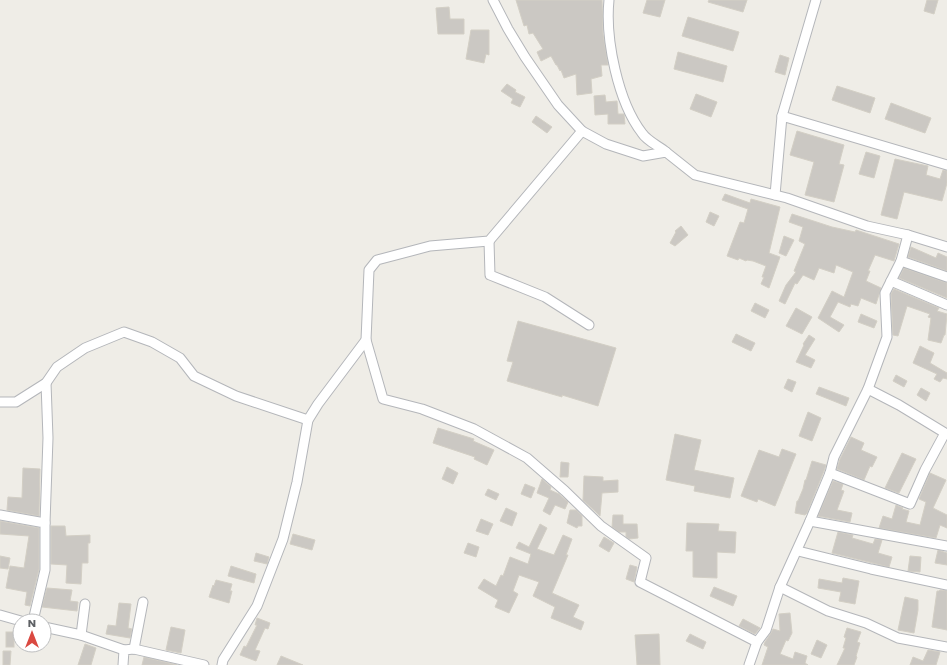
<svg xmlns="http://www.w3.org/2000/svg" width="947" height="665" font-family="Poppins,sans-serif">
  <style>
    .building { fill: #cbc8c3; stroke: #d3cfc5 }
    .lines { fill: none; stroke-linecap: round; stroke-linejoin: round }
    .minor-casing { stroke: #b4b6ba; stroke-width: 11 }
    .minor { stroke: #fff; stroke-width: 9 }
  </style>
  <rect width="100%" height="100%" fill="#efede7"/>
  <g class="building">
    <path d="M 516,0 L 602,0 L 603,34 L 608,65 L 601,65 L 602,76 L 591,79 L 592,93 L 577,95 L 576,74 L 564,78 L 561,70 L 560,71 L 557,65 L 556,65 L 551,56 L 541,61 L 537,52 L 543,49 L 533,33 L 529,34 L 527,25 L 524,26 Z"/>
    <path d="M 647,0 L 665,0 L 660,17 L 643,13 Z"/>
    <path d="M 709,0 L 747,0 L 743,12 L 708,2 Z"/>
    <path d="M 927,0 L 938,0 L 934,14 L 924,11 Z"/>
    <path d="M 449,7 L 450,19 L 464,19 L 464,34 L 438,34 L 436,8 Z"/>
    <path d="M 688,17 L 739,32 L 733,51 L 682,36 Z"/>
    <path d="M 471,30 L 489,30 L 489,55 L 486,54 L 484,63 L 466,59 Z"/>
    <path d="M 678,52 L 727,66 L 723,82 L 674,69 Z"/>
    <path d="M 780,55 L 789,58 L 785,75 L 775,72 Z"/>
    <path d="M 507,84 L 516,90 L 515,92 L 525,97 L 520,107 L 511,103 L 513,99 L 501,91 Z"/>
    <path d="M 837,86 L 875,98 L 870,113 L 832,100 Z"/>
    <path d="M 696,94 L 717,102 L 711,117 L 690,109 Z"/>
    <path d="M 605,95 L 606,102 L 617,101 L 618,114 L 624,114 L 625,124 L 608,124 L 608,114 L 595,115 L 594,96 Z"/>
    <path d="M 891,103 L 931,118 L 925,133 L 885,119 Z"/>
    <path d="M 536,116 L 552,127 L 547,133 L 532,122 Z"/>
    <path d="M 797,131 L 844,145 L 839,164 L 844,165 L 834,202 L 805,195 L 814,162 L 790,155 Z"/>
    <path d="M 866,152 L 880,156 L 874,178 L 859,174 Z"/>
    <path d="M 895,159 L 928,166 L 926,175 L 940,179 L 943,170 L 947,171 L 947,183 L 942,201 L 904,192 L 897,219 L 881,215 Z"/>
    <path d="M 725,194 L 750,203 L 751,199 L 780,207 L 769,253 L 780,257 L 769,288 L 761,284 L 764,277 L 762,277 L 766,266 L 753,261 L 747,260 L 746,261 L 739,258 L 738,260 L 727,256 L 740,222 L 744,223 L 748,209 L 722,200 Z"/>
    <path d="M 710,212 L 719,216 L 714,226 L 706,222 Z"/>
    <path d="M 792,214 L 832,227 L 855,232 L 856,230 L 899,244 L 894,261 L 875,255 L 868,271 L 870,271 L 866,281 L 881,288 L 876,304 L 861,298 L 858,306 L 851,304 L 850,307 L 838,302 L 830,317 L 844,325 L 839,332 L 818,318 L 832,291 L 844,297 L 853,272 L 836,265 L 834,273 L 819,268 L 814,280 L 803,275 L 797,284 L 795,283 L 785,304 L 779,301 L 786,285 L 796,272 L 794,271 L 805,244 L 799,241 L 803,227 L 789,222 Z"/>
    <path d="M 681,226 L 688,235 L 675,246 L 670,243 L 676,232 L 675,231 Z"/>
    <path d="M 784,236 L 794,240 L 786,256 L 779,253 Z"/>
    <path d="M 911,247 L 936,258 L 938,253 L 947,257 L 947,271 L 908,257 Z"/>
    <path d="M 904,268 L 947,283 L 947,298 L 899,278 Z"/>
    <path d="M 894,289 L 939,308 L 937,311 L 947,314 L 945,335 L 944,335 L 941,343 L 928,340 L 931,318 L 928,317 L 930,314 L 907,306 L 898,336 L 893,335 L 891,294 Z"/>
    <path d="M 755,303 L 769,310 L 765,318 L 751,311 Z"/>
    <path d="M 796,308 L 812,317 L 802,334 L 786,326 Z"/>
    <path d="M 861,314 L 877,321 L 874,328 L 858,322 Z"/>
    <path d="M 518,321 L 616,348 L 598,406 L 562,395 L 562,397 L 507,381 L 513,362 L 507,361 Z"/>
    <path d="M 736,334 L 755,343 L 751,351 L 732,342 Z"/>
    <path d="M 809,335 L 815,339 L 805,355 L 815,360 L 811,368 L 796,362 L 804,345 L 803,344 Z"/>
    <path d="M 920,346 L 934,353 L 930,363 L 947,373 L 947,379 L 943,378 L 940,382 L 934,379 L 937,374 L 913,363 Z"/>
    <path d="M 896,375 L 907,381 L 904,387 L 893,381 Z"/>
    <path d="M 788,379 L 796,382 L 792,392 L 784,388 Z"/>
    <path d="M 819,387 L 849,398 L 846,406 L 816,394 Z"/>
    <path d="M 921,388 L 930,393 L 926,401 L 917,395 Z"/>
    <path d="M 808,412 L 821,418 L 812,441 L 799,436 Z"/>
    <path d="M 438,428 L 474,439 L 473,441 L 494,450 L 487,465 L 474,459 L 475,457 L 433,443 Z"/>
    <path d="M 675,434 L 701,440 L 694,470 L 734,478 L 730,498 L 694,491 L 695,486 L 666,480 Z"/>
    <path d="M 851,437 L 864,443 L 861,450 L 877,457 L 872,467 L 870,466 L 864,480 L 837,469 L 840,459 Z"/>
    <path d="M 782,449 L 796,454 L 775,506 L 758,499 L 757,502 L 741,496 L 759,450 L 779,457 Z"/>
    <path d="M 902,453 L 916,459 L 899,493 L 885,488 Z"/>
    <path d="M 812,461 L 826,465 L 824,471 L 807,513 L 805,515 L 795,513 L 797,501 L 798,501 L 803,489 L 805,480 L 806,480 Z"/>
    <path d="M 561,462 L 569,463 L 568,477 L 560,477 Z"/>
    <path d="M 447,467 L 458,473 L 453,484 L 442,479 Z"/>
    <path d="M 23,468 L 40,469 L 39,516 L 7,510 L 8,497 L 22,498 Z"/>
    <path d="M 930,473 L 946,480 L 933,508 L 947,515 L 947,528 L 940,525 L 936,538 L 879,528 L 883,516 L 892,519 L 896,505 L 903,508 L 902,509 L 909,511 L 906,522 L 920,525 L 926,502 L 919,499 Z"/>
    <path d="M 584,476 L 603,477 L 603,481 L 618,480 L 618,492 L 602,493 L 600,516 L 583,500 Z"/>
    <path d="M 542,479 L 551,487 L 550,490 L 559,494 L 568,502 L 565,509 L 555,505 L 550,515 L 543,511 L 549,498 L 537,493 Z"/>
    <path d="M 833,481 L 843,484 L 841,490 L 844,491 L 837,510 L 852,513 L 850,522 L 818,516 Z"/>
    <path d="M 525,484 L 535,488 L 531,498 L 521,494 Z"/>
    <path d="M 488,489 L 499,494 L 496,500 L 485,495 Z"/>
    <path d="M 506,508 L 517,513 L 512,526 L 500,521 Z"/>
    <path d="M 570,510 L 576,510 L 582,516 L 582,526 L 578,526 L 577,528 L 567,523 Z"/>
    <path d="M 613,515 L 623,515 L 623,524 L 637,524 L 638,538 L 629,539 L 626,537 L 626,532 L 619,532 L 612,527 Z"/>
    <path d="M 481,519 L 493,524 L 488,535 L 476,531 Z"/>
    <path d="M 0,521 L 39,528 L 39,569 L 30,606 L 25,605 L 27,592 L 6,588 L 10,566 L 24,568 L 29,536 L 0,534 Z"/>
    <path d="M 687,523 L 719,524 L 718,531 L 736,532 L 735,553 L 717,552 L 717,578 L 693,577 L 693,551 L 686,551 Z"/>
    <path d="M 540,524 L 547,528 L 537,549 L 554,555 L 563,535 L 572,539 L 566,555 L 568,555 L 552,593 L 579,605 L 573,617 L 584,622 L 581,630 L 551,618 L 555,607 L 533,596 L 539,582 L 519,575 L 513,591 L 518,594 L 509,613 L 495,607 L 498,600 L 478,588 L 484,579 L 496,586 L 501,575 L 503,576 L 510,557 L 528,564 L 531,554 L 516,548 L 519,542 L 529,547 Z"/>
    <path d="M 51,526 L 65,526 L 66,536 L 90,535 L 90,543 L 88,543 L 88,563 L 82,563 L 81,584 L 66,583 L 67,565 L 51,564 Z"/>
    <path d="M 838,532 L 853,535 L 852,538 L 873,544 L 875,539 L 882,540 L 878,553 L 892,557 L 889,567 L 832,553 Z"/>
    <path d="M 293,534 L 315,540 L 312,550 L 290,544 Z"/>
    <path d="M 604,537 L 614,543 L 609,552 L 599,546 Z"/>
    <path d="M 468,543 L 479,547 L 476,557 L 464,553 Z"/>
    <path d="M 938,550 L 947,553 L 947,565 L 935,563 Z"/>
    <path d="M 256,553 L 269,557 L 267,564 L 254,561 Z"/>
    <path d="M 0,556 L 10,558 L 8,569 L 0,568 Z"/>
    <path d="M 910,556 L 921,557 L 920,572 L 908,571 Z"/>
    <path d="M 630,565 L 637,567 L 634,582 L 626,579 Z"/>
    <path d="M 231,566 L 256,574 L 254,583 L 228,576 Z"/>
    <path d="M 843,578 L 859,581 L 855,604 L 839,601 L 841,592 L 818,588 L 819,579 L 842,583 Z"/>
    <path d="M 216,580 L 232,584 L 230,591 L 232,591 L 229,603 L 209,597 L 213,585 L 214,586 Z"/>
    <path d="M 714,587 L 737,596 L 733,606 L 710,596 Z"/>
    <path d="M 47,588 L 72,590 L 70,601 L 78,602 L 77,611 L 42,607 Z"/>
    <path d="M 940,590 L 947,591 L 947,630 L 932,627 L 937,591 L 939,591 Z"/>
    <path d="M 905,597 L 918,600 L 918,610 L 914,633 L 898,630 Z"/>
    <path d="M 119,603 L 131,604 L 128,628 L 132,629 L 130,638 L 106,634 L 108,625 L 116,626 Z"/>
    <path d="M 790,613 L 792,633 L 788,641 L 786,640 L 780,654 L 793,659 L 795,652 L 807,656 L 805,663 L 808,665 L 762,665 L 768,647 L 764,645 L 765,642 L 771,633 L 773,629 L 780,631 L 779,614 Z"/>
    <path d="M 257,618 L 270,623 L 268,629 L 265,628 L 255,650 L 260,651 L 256,661 L 240,655 L 244,646 L 246,647 L 257,625 L 255,625 Z"/>
    <path d="M 743,619 L 760,628 L 755,634 L 739,626 Z"/>
    <path d="M 171,627 L 185,630 L 181,653 L 166,650 Z"/>
    <path d="M 847,628 L 861,632 L 857,642 L 860,643 L 856,656 L 857,657 L 854,665 L 837,665 L 845,648 L 843,648 L 846,638 L 844,637 Z"/>
    <rect x="6" y="632" width="8" height="15"/>
    <path d="M 659,634 L 660,665 L 637,665 L 635,635 Z"/>
    <path d="M 690,634 L 706,642 L 703,649 L 686,641 Z"/>
    <path d="M 817,640 L 827,645 L 821,658 L 811,654 Z"/>
    <path d="M 85,644 L 96,648 L 91,665 L 78,665 Z"/>
    <path d="M 928,650 L 940,652 L 936,665 L 910,665 L 913,657 L 923,661 Z"/>
    <path d="M 3,651 L 11,651 L 10,665 L 3,665 Z"/>
    <path d="M 281,656 L 303,665 L 277,665 Z"/>
    <path d="M 144,657 L 177,665 L 142,665 Z"/>
  </g>
  <g class="lines">
    <defs>
      <g id="minor">
        <path d="M 493,0 L 508,29 L 525,57 L 558,105 L 582,131 L 606,144 L 643,156 L 666,152 L 695,175 L 787,198 L 867,226 L 908,235 L 947,247"/>
        <path d="M 609,0 C 605,39 618,102 642,133 C 647,141 659,146 666,152"/>
        <path d="M 782,116 L 816,0"/>
        <path d="M 775,195 L 782,116 L 947,165"/>
        <path d="M 489,241 L 490,275 L 545,297 L 589,325"/>
        <path d="M 901,261 L 947,277"/>
        <path d="M 891,281 L 947,305"/>
        <path d="M 366,340 L 383,399 L 422,409 L 474,429 L 527,458 L 565,491 L 601,526 L 646,558 L 640,582 L 757,642"/>
        <path d="M 0,402 L 16,402 L 46,383 L 57,367 L 85,348 L 124,332 L 152,342 L 180,358 L 194,376 L 236,396 L 308,420"/>
        <path d="M 830,473 L 910,504 L 925,470 L 945,433 L 899,405 L 868,389"/>
        <path d="M 0,515 L 45,523 L 45,570 L 33,621"/>
        <path d="M 810,521 L 947,546"/>
        <path d="M 45,523 L 48,438 L 46,383"/>
        <path d="M 798,551 L 871,569 L 947,585"/>
        <path d="M 780,587 L 828,611 L 866,623 L 898,638 L 947,647"/>
        <path d="M 0,615 L 21,621"/>
        <path d="M 44,627 L 81,635 L 124,650"/>
        <path d="M 81,635 L 85,604"/>
        <path d="M 134,649 L 143,602"/>
        <path d="M 123,665 L 124,650 L 134,649 L 204,665"/>
        <path d="M 222,665 L 223,660 L 257,606 L 283,539 L 297,482 L 308,420 L 318,404 L 366,340 L 369,270 L 377,260 L 430,246 L 489,241 L 582,131"/>
        <path d="M 749,665 L 757,642 L 766,630 L 780,587 L 810,521 L 830,473 L 834,457 L 868,389 L 887,337 L 885,293 L 901,261 L 908,235"/>
      </g>
    </defs>
    <use href="#minor" class="minor-casing"/>
    <use href="#minor" class="minor"/>
  </g>
  <g transform="translate(32 633)"><circle r="19" fill="#ffffff" stroke="#bfc0c1"/>
  <path d="M0-3L7 15L0 10L-7 15Z" fill="#da4941"/>
  <text y="-6" font-size="11" font-weight="bold" text-anchor="middle" fill="#5e6165">N</text>
  </g>
</svg>
